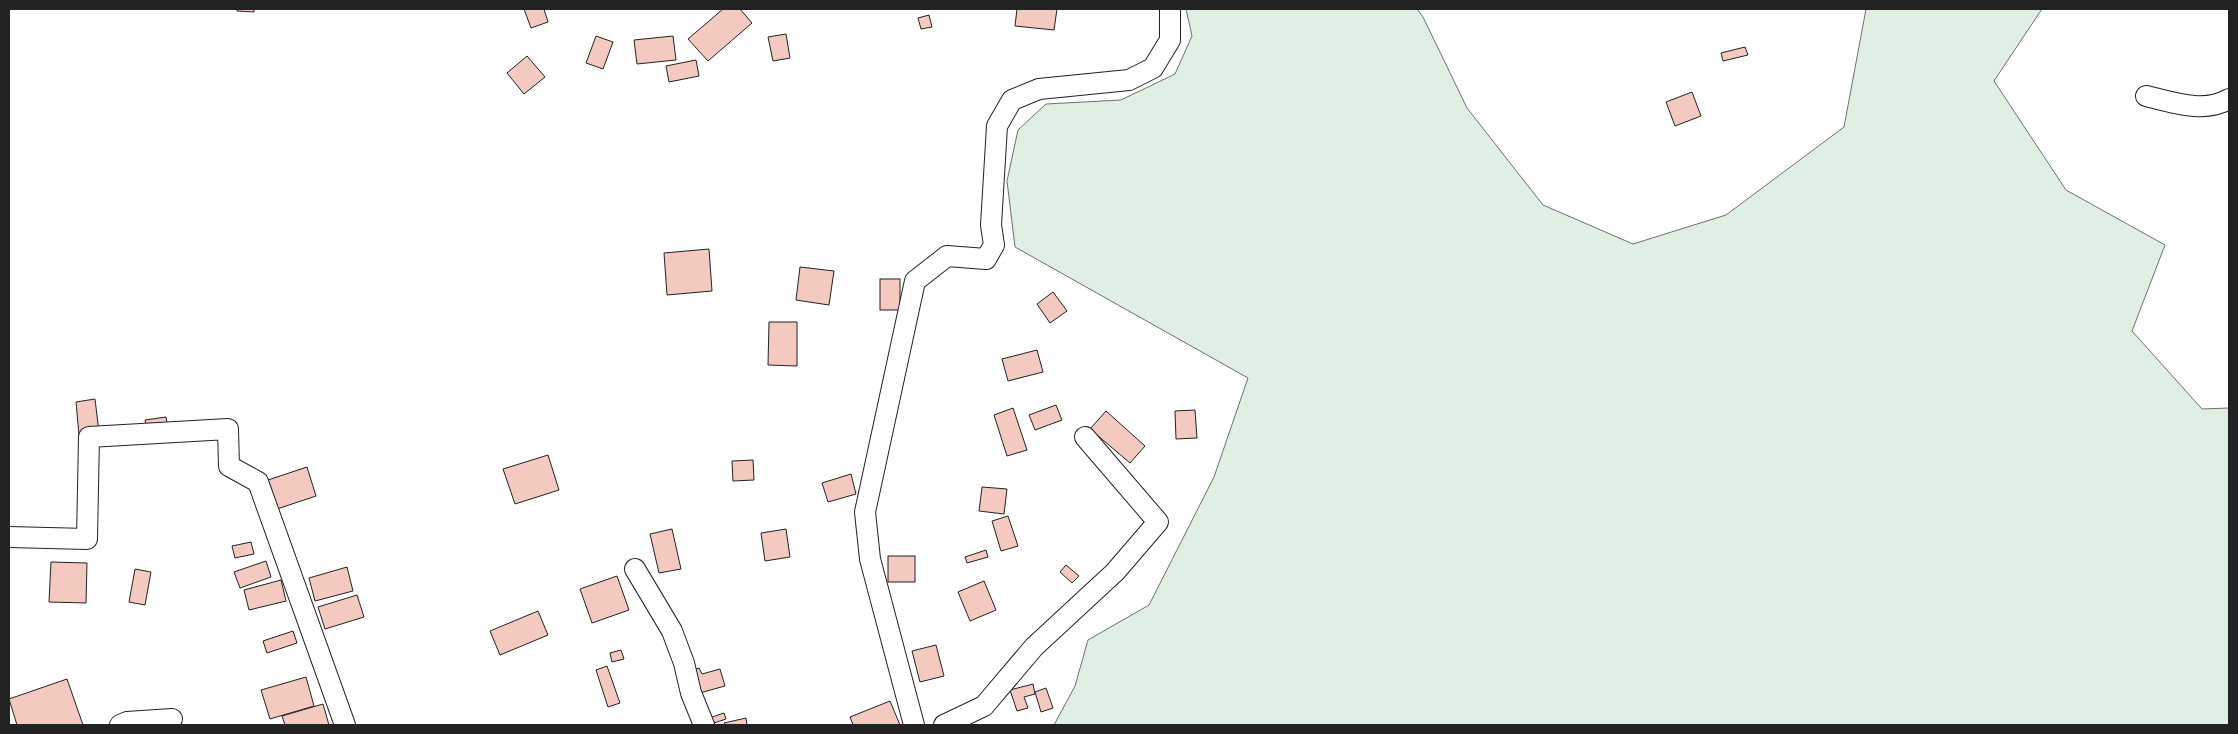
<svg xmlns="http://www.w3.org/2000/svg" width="2238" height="734" font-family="Figtree,sans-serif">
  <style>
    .green { fill: #e0efe3; stroke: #6f6f6f }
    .building { fill: #f3c9c0; stroke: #222 }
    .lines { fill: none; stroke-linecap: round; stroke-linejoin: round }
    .minor-casing { stroke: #222; stroke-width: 22 }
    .minor { stroke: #fff; stroke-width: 20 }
  </style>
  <rect width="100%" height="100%" fill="#fff"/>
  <path class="green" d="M 1186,9 L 1417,9 L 1423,17 L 1467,108 L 1543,205 L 1633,244 L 1726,215 L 1844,127 L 1866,9 L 2042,9 L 1994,81 L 2066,190 L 2165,245 L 2132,331 L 2202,409 L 2229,408 L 2229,725 L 1054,725 L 1075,686 L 1088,640 L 1149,605 L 1214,477 L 1248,378 L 1015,247 L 1007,181 L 1018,130 L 1046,104 L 1121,100 L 1175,74 L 1192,36 Z"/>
  <g class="building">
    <path d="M 237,9 L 254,9 L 254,12 L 237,11 Z"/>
    <path d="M 524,9 L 544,9 L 548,22 L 531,28 Z"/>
    <path d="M 723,9 L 740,9 L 752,23 L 708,61 L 688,39 Z"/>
    <path d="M 1017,9 L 1057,9 L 1054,30 L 1015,26 Z"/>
    <path d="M 929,15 L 932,27 L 921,29 L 918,18 Z"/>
    <path d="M 786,34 L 790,58 L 773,61 L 768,37 Z"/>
    <path d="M 596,36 L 613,42 L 603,69 L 586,63 Z"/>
    <path d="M 673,36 L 676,60 L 637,64 L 634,40 Z"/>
    <path d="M 1745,47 L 1748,55 L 1723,61 L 1721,53 Z"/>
    <path d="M 527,56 L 545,77 L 524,94 L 507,73 Z"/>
    <path d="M 696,60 L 699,76 L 669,82 L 666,66 Z"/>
    <path d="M 1692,92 L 1701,116 L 1675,126 L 1666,102 Z"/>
    <path d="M 709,249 L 712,291 L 667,295 L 664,253 Z"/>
    <path d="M 800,267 L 834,271 L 829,305 L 796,300 Z"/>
    <rect x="880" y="279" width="20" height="31"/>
    <path d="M 1053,292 L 1067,311 L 1050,323 L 1037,304 Z"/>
    <path d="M 769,322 L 797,322 L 797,366 L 768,365 Z"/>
    <path d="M 1037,350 L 1043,372 L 1008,381 L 1002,359 Z"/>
    <path d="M 95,399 L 99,432 L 79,435 L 76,402 Z"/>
    <path d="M 1056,405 L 1062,420 L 1035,430 L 1029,415 Z"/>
    <path d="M 1013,408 L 1027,450 L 1007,456 L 994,415 Z"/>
    <path d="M 1195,410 L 1197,438 L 1176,439 L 1175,411 Z"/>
    <path d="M 1106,411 L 1145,446 L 1130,463 L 1090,429 Z"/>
    <path d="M 166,417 L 168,428 L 147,431 L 145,420 Z"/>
    <path d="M 548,455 L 559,490 L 515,504 L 503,469 Z"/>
    <path d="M 753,460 L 754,480 L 733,481 L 732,461 Z"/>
    <path d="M 307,467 L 316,496 L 277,509 L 268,480 Z"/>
    <path d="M 851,474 L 856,494 L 828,502 L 822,483 Z"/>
    <path d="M 982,487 L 1007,489 L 1004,514 L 979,511 Z"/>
    <path d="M 1008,516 L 1018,546 L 1001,551 L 992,521 Z"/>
    <path d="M 672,529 L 681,569 L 659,573 L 650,534 Z"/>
    <path d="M 786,529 L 790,557 L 765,561 L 761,533 Z"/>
    <path d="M 251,542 L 254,554 L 235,558 L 232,546 Z"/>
    <path d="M 986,550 L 988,557 L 967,563 L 965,557 Z"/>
    <rect x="888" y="556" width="27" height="26"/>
    <path d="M 266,561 L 271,577 L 240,588 L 234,572 Z"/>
    <path d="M 51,562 L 87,563 L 86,603 L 49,602 Z"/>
    <path d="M 1066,565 L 1079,576 L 1072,583 L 1060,572 Z"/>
    <path d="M 347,567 L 353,591 L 315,601 L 309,578 Z"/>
    <path d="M 135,569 L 151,572 L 145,605 L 129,602 Z"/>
    <path d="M 617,576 L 629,610 L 592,623 L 580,589 Z"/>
    <path d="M 281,580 L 286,601 L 249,610 L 244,590 Z"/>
    <path d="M 984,581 L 996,610 L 970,621 L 958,592 Z"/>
    <path d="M 357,595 L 364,617 L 325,629 L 318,607 Z"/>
    <path d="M 538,611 L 548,635 L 500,655 L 490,631 Z"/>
    <path d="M 293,631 L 297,643 L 267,653 L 263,641 Z"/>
    <path d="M 936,645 L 944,676 L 920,682 L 912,651 Z"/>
    <path d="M 621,650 L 624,659 L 612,662 L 610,653 Z"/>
    <path d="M 607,666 L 620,703 L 608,707 L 596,670 Z"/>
    <path d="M 699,668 L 702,674 L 720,669 L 725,686 L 696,694 L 690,671 Z"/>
    <path d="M 306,677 L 314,706 L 270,719 L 261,690 Z"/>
    <path d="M 67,679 L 83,725 L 17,725 L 9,699 Z"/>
    <path d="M 1033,684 L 1035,694 L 1024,697 L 1028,708 L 1017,711 L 1010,690 Z"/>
    <path d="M 1046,688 L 1053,708 L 1041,712 L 1035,692 Z"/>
    <path d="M 890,701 L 900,725 L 853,725 L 850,717 Z"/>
    <path d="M 323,704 L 329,725 L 285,725 L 282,716 Z"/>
    <path d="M 724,713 L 726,719 L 711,724 L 709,718 Z"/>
    <path d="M 746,718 L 747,725 L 725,725 L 724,723 Z"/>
  </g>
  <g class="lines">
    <defs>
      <g id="minor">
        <path d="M 2146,96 C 2172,102 2204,114 2229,99"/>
        <path d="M 9,537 L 87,539 L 89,437 L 228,429 L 229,466 L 258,482 L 345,725"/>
        <path d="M 635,569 L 672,631 L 684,663 L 691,693 L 704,725"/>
        <path d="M 120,725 L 127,722 L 172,719"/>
        <path d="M 914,725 L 870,559 L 865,512 L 915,281 L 947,256 L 986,259 L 994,245 L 991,225 L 997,126 L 1012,100 L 1039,89 L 1129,80 L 1153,68 L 1170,40 L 1170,9"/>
        <path d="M 944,725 L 984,706 L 1034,647 L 1115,572 L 1158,522 L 1085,437"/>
      </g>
    </defs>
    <use href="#minor" class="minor-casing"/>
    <use href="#minor" class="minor"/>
  </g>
  <rect width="2238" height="734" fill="none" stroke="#222222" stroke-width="20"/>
</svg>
